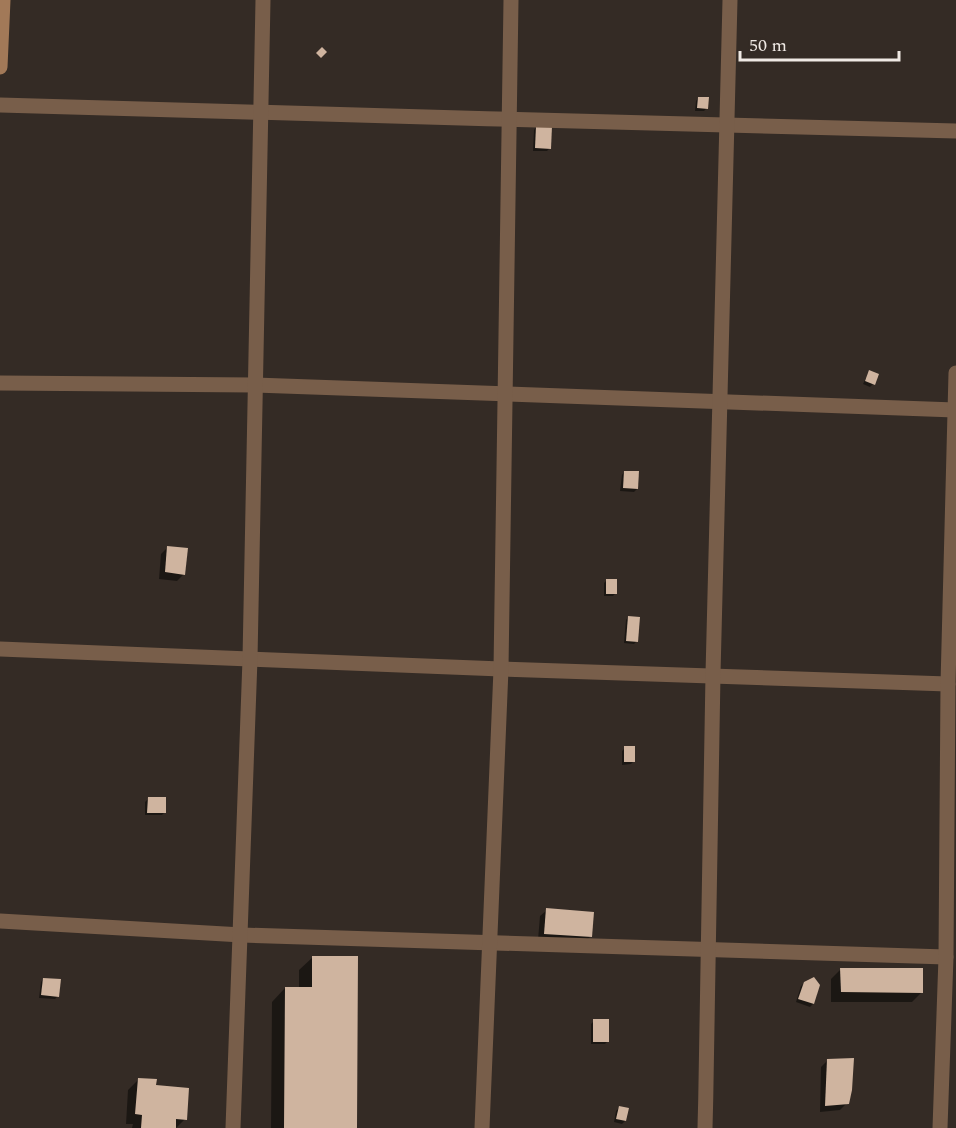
<svg xmlns="http://www.w3.org/2000/svg" width="956" height="1128" font-family="Spectral,serif">
  <style>
    .shadow { fill: #0007 }
    .building { fill: #cfb49f }
    .lines { fill: none; stroke-linecap: round; stroke-linejoin: round }
    .street { stroke: #785e4a; stroke-width: 15 }
    .secondary { stroke: #a27958; stroke-width: 15 }
  </style>
  <rect width="100%" height="100%" fill="#342b25"/>
  <g class="shadow">
    <path d="M 698,98 L 707,108 L 704,111 L 695,111 L 696,101 Z"/>
    <path d="M 536,127 L 550,148 L 547,151 L 533,151 L 534,130 Z"/>
    <path d="M 869,372 L 873,384 L 870,387 L 863,384 Z"/>
    <path d="M 624,472 L 637,489 L 634,492 L 620,491 L 622,475 Z"/>
    <path d="M 168,547 L 184,574 L 177,581 L 159,579 L 161,554 Z"/>
    <path d="M 607,580 L 616,593 L 613,596 L 604,596 L 604,583 Z"/>
    <path d="M 628,617 L 637,641 L 634,644 L 624,643 L 626,620 Z"/>
    <path d="M 625,748 L 634,761 L 631,764 L 622,765 L 622,751 Z"/>
    <path d="M 148,799 L 165,812 L 162,815 L 145,815 L 145,802 Z"/>
    <path d="M 547,910 L 591,936 L 584,943 L 538,940 L 540,916 Z"/>
    <path d="M 313,957 L 356,1128 L 271,1128 L 272,1002 L 285,988 L 299,988 L 299,970 Z"/>
    <path d="M 841,969 L 922,992 L 912,1002 L 831,1002 L 831,979 Z"/>
    <path d="M 43,979 L 58,996 L 55,999 L 39,998 L 41,982 Z"/>
    <path d="M 805,983 L 818,986 L 813,1004 L 810,1007 L 796,1002 L 801,986 Z"/>
    <path d="M 594,1021 L 608,1041 L 605,1044 L 591,1044 L 591,1024 Z"/>
    <path d="M 828,1060 L 847,1103 L 840,1110 L 820,1112 L 821,1067 Z"/>
    <path d="M 138,1080 L 154,1087 L 185,1119 L 176,1128 L 132,1128 L 133,1124 L 126,1124 L 128,1090 Z"/>
    <path d="M 619,1108 L 625,1121 L 622,1124 L 614,1122 L 616,1111 Z"/>
  </g>
  <g class="building">
    <path d="M 322,47 L 327,52 L 321,58 L 316,53 Z"/>
    <path d="M 698,97 L 709,97 L 708,109 L 697,108 Z"/>
    <path d="M 536,126 L 552,126 L 551,149 L 535,148 Z"/>
    <path d="M 869,370 L 879,374 L 875,385 L 865,381 Z"/>
    <path d="M 624,471 L 639,471 L 638,489 L 623,488 Z"/>
    <path d="M 167,546 L 188,548 L 185,575 L 165,572 Z"/>
    <rect x="606" y="579" width="11" height="15"/>
    <path d="M 628,616 L 640,617 L 638,642 L 626,641 Z"/>
    <rect x="624" y="746" width="11" height="16"/>
    <path d="M 148,797 L 166,797 L 166,813 L 147,813 Z"/>
    <path d="M 546,908 L 594,912 L 592,937 L 544,934 Z"/>
    <path d="M 312,956 L 358,956 L 357,1128 L 284,1128 L 285,987 L 312,987 Z"/>
    <path d="M 840,968 L 923,968 L 923,993 L 841,992 Z"/>
    <path d="M 814,977 L 820,985 L 814,1004 L 798,999 L 804,982 Z"/>
    <path d="M 43,978 L 61,979 L 59,997 L 41,995 Z"/>
    <rect x="593" y="1019" width="16" height="23"/>
    <path d="M 854,1058 L 852,1090 L 849,1104 L 825,1106 L 827,1059 Z"/>
    <path d="M 138,1078 L 157,1079 L 156,1085 L 189,1088 L 187,1120 L 176,1119 L 176,1128 L 141,1128 L 142,1115 L 135,1114 Z"/>
    <path d="M 619,1106 L 629,1108 L 626,1121 L 616,1119 Z"/>
  </g>
  <g class="lines">
    <g class="street">
      <path d="M 0,105 C 319,112 637,125 956,131"/>
      <path d="M 0,383 L 255,385 L 955,410"/>
      <path d="M 0,649 L 501,669 L 948,684"/>
      <path d="M 0,921 L 242,935 L 946,957"/>
      <path d="M 233,1128 L 250,659 L 263,0"/>
      <path d="M 482,1128 L 501,669 L 511,0"/>
      <path d="M 705,1128 C 709,977 710,826 713,674 C 717,450 723,225 730,0"/>
      <path d="M 940,1128 L 946,957 L 948,684 L 956,373"/>
    </g>
    <path class="secondary" d="M 0,67 L 3,0"/>
  </g>
  <path d="M740 51v9h159v-9" fill="none" stroke="#efe9e4" stroke-width="3"/>
  <text x="749" y="51" font-size="18" fill="#efe9e4" stroke="#342b25" stroke-width="4.5" paint-order="stroke">50 m</text>
</svg>
